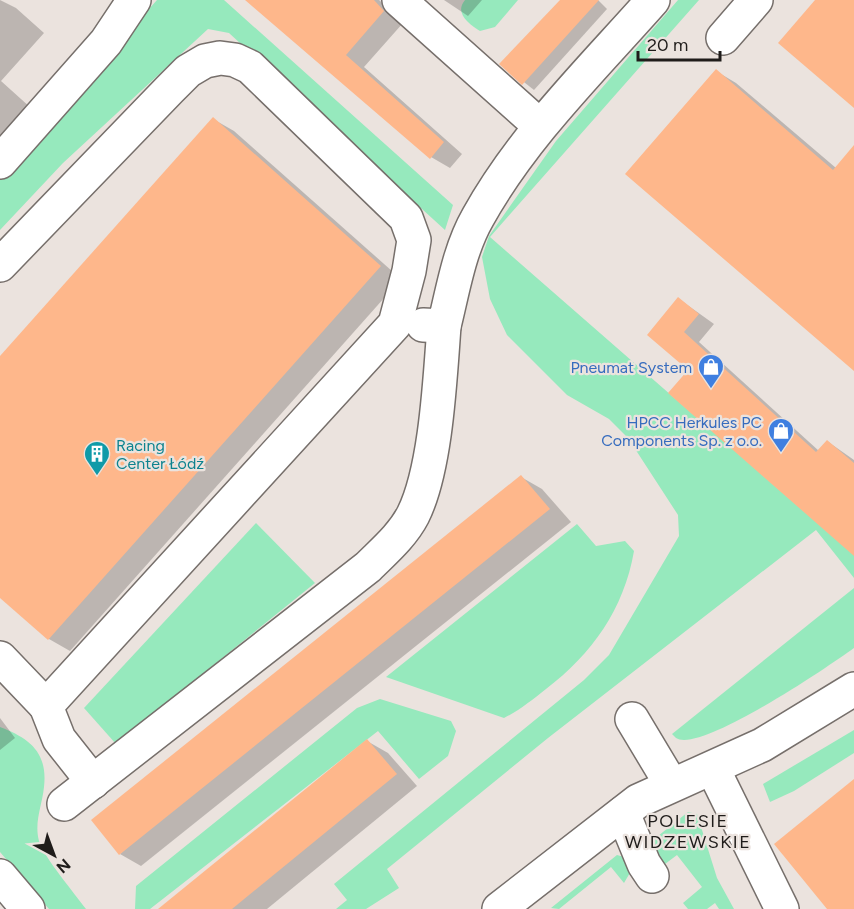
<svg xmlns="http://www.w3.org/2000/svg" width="854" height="909" font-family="Figtree,sans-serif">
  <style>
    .green { fill: #96e9bd }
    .shadow { fill: #0003 }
    .building { fill: #feb78b }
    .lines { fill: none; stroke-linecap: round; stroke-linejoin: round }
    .minor-casing { stroke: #766f6b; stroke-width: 36 }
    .minor { stroke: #fff; stroke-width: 33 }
    .labels { text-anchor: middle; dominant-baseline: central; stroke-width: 4.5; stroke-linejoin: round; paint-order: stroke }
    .shop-label { font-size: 16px; fill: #366cbe; stroke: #ebe3de; text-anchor: end }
    .culture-label { font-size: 16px; fill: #0d838f; stroke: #ebe3de; text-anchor: start }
    .neighbourhood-label { font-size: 18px; letter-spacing: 1.5px; fill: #1f1c1a; stroke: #ebe3de }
  </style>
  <rect width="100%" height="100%" fill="#ebe3de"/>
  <g class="green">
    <path d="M 157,0 L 224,0 L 453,205 L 445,230 L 229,33 L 208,29 L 63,163 L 0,230 L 0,177 Z"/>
    <path d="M 465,0 L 518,0 L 495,27 L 480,31 C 469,24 454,13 465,0 Z"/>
    <path d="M 678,0 L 699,0 L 490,237 L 854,555 L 854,578 L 816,530 L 548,738 L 387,869 L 399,888 L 366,909 L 336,909 L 347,900 L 334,884 L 584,680 L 609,655 L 679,536 L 678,515 L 628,438 L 609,419 L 567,395 L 507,335 L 490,299 L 482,257 L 489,236 L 556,141 Z"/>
    <path d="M 256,523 L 315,583 L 116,744 L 84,708 Z"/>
    <path d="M 577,524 L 596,546 L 625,541 L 634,551 C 624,609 592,654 546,689 C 532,700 520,710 504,718 L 386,677 Z"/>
    <path d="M 854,588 L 854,648 C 829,666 700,754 676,738 L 672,734 Z"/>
    <path d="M 380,699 L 451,721 L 456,731 L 448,756 L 419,779 L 378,731 L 150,909 L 135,909 L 136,886 L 357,708 Z"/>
    <path d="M 0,727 C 29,738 48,752 44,787 C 42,806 34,822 39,841 C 43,856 75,894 86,909 L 49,909 L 0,852 Z"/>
    <path d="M 854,730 L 854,753 L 794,791 L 770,802 L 763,784 Z"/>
    <path d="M 688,812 L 697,814 L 717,878 L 734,909 L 719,909 L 715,903 L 707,909 L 688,909 L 683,903 L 702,887 L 677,855 L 657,870 L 652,856 L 653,840 Z"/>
    <path d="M 617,855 L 624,857 L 631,871 L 624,883 L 611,867 L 559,909 L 551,908 Z"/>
  </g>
  <g class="shadow">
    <path d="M 0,0 L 16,8 L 44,33 L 1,81 L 51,126 L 0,169 Z"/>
    <path d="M 248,0 L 379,0 L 403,23 L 364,67 L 462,154 L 450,168 L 431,157 Z"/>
    <path d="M 444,0 L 482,0 L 468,16 Z"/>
    <path d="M 562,0 L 598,0 L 607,9 L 534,90 L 501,64 Z"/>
    <path d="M 716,71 L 736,83 L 836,168 L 854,147 L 854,369 Z"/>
    <path d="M 213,119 L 234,131 L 401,279 L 70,651 L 49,639 L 0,596 L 0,358 Z"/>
    <path d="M 679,299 L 714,324 L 699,342 L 819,451 L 827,441 L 854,460 L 854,553 L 690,370 L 649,335 Z"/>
    <path d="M 521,477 L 542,489 L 571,522 L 141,866 L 120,854 Z"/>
    <path d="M 0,718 L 15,738 L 0,750 Z"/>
    <path d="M 367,741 L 388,753 L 417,786 L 267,909 L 161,909 Z"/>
  </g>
  <g class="building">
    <path d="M 245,0 L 374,0 L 384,11 L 346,55 L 444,142 L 430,159 Z"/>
    <path d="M 560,0 L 599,0 L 522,85 L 499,64 Z"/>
    <path d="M 815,0 L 854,0 L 854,108 L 778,43 Z"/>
    <path d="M 716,69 L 833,170 L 854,145 L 854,371 L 625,174 Z"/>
    <path d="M 213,117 L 381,266 L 48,640 L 0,598 L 0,356 Z"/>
    <path d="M 678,297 L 699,314 L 684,332 L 816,452 L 827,440 L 854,463 L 854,556 L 668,393 L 688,370 L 647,335 Z"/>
    <path d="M 521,475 L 550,509 L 119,855 L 91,820 Z"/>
    <path d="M 367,739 L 397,774 L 232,909 L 158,909 Z"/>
    <path d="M 854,779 L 854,909 L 827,909 L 774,844 Z"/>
  </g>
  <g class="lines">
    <defs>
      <g id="minor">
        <path d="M 399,0 L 540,126"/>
        <path d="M 723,38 L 756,0"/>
        <path d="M 0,162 L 106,42 L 134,0"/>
        <path d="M 0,265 L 170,89 L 188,71 L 205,61 L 220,58 L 235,60 L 250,67 L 406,218 L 414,240 L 409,271 L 395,324 L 46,706 L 0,658"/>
        <path d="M 423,325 L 444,326 C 453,290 459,250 478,217 C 523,136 592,69 653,0"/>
        <path d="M 46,706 L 59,739 L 93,782"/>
        <path d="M 632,719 L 671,784"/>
        <path d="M 713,769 L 782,909"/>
        <path d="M 64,804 L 368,567 C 384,551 402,536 413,515 C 436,469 440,379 444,326"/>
        <path d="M 623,813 L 644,864 L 652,876"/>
        <path d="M 0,876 L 28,909"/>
        <path d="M 499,909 L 638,801 L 762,745 L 854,689"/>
      </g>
    </defs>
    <use href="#minor" class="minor-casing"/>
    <use href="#minor" class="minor"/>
  </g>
  <defs>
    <symbol id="shop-pin" viewBox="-11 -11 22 30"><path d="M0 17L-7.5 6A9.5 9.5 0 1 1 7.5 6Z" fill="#3f7fe0" stroke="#ebe3de"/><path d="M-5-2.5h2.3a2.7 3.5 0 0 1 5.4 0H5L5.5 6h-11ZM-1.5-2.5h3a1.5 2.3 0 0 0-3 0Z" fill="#fff"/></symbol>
    <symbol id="building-pin" viewBox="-11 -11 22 30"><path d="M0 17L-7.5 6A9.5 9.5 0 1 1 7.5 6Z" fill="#0f9aa8" stroke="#ebe3de"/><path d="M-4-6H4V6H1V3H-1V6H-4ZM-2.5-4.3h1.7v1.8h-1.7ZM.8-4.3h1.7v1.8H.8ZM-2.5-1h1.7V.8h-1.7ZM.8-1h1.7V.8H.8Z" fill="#fff"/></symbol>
  </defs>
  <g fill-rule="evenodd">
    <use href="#shop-pin" x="696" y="352" width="30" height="40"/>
    <use href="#shop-pin" x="766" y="416" width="30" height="40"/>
    <use href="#building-pin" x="82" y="439" width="30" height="40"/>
  </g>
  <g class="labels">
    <g class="shop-label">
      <text x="692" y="367">Pneumat System</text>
      <text x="762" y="422">HPCC Herkules PC<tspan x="762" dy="18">Components Sp. z o.o.</tspan></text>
    </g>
    <g class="culture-label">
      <text x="116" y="445">Racing<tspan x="116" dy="18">Center Łódź</tspan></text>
    </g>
    <g class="neighbourhood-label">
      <text x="688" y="821">POLESIE<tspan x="688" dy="21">WIDZEWSKIE</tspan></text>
    </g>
  </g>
  <g transform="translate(54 855) rotate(139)" stroke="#ebe3de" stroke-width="4.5" paint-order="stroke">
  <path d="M0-4.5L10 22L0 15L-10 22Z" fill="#1f1c1a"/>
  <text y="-9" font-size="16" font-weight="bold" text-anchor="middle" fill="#1f1c1a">N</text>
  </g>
  <path d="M638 51v9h82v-9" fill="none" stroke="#1f1c1a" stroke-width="3"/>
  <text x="647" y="51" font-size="18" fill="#1f1c1a" stroke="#ebe3de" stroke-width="4.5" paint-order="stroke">20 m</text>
</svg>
